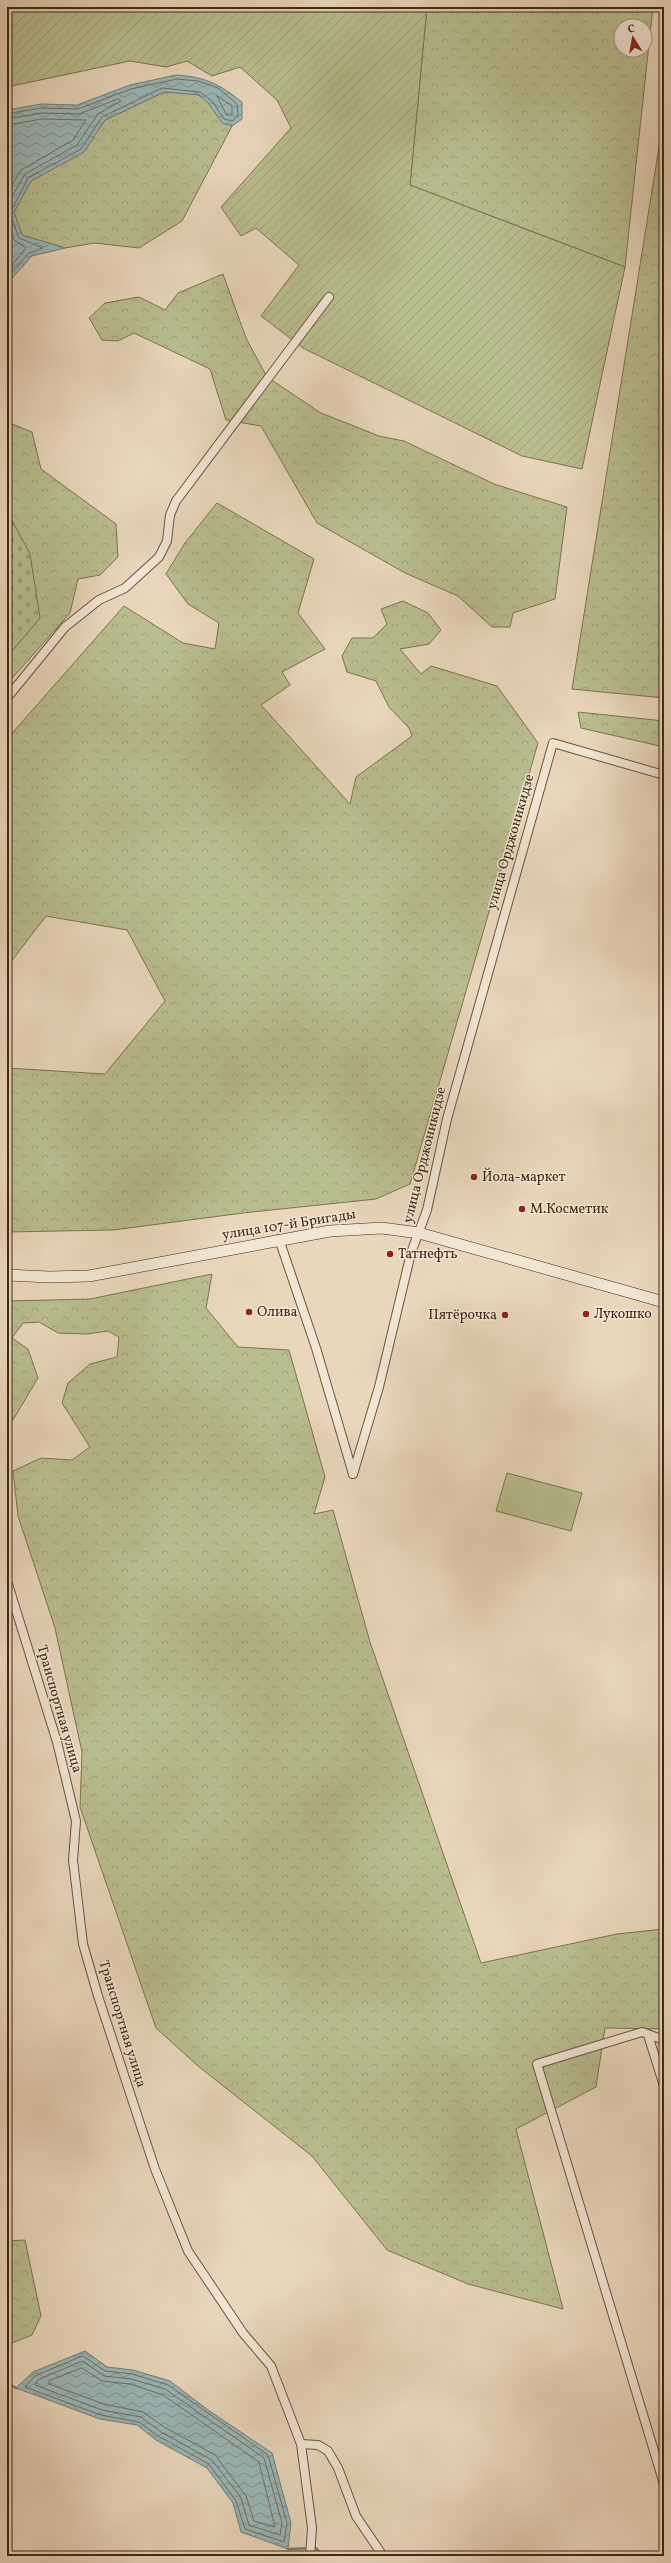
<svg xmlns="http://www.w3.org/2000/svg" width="671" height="2563" font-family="Vollkorn,serif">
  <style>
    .forest { fill: url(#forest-crowns); stroke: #7d7352; fill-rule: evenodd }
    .cemetery { fill: url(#cemetery-stones); stroke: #7d7352 }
    .garden { fill: url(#garden-furrows); stroke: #7d7352 }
    .pitch { fill: #b9be8f; stroke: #7d7352 }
    .water { fill: url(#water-waves); stroke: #767e77 }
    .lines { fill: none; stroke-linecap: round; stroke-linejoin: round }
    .shore { stroke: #6e7066; stroke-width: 1 }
    .stream { stroke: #767e77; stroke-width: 2.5 }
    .minor-casing { stroke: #6b543f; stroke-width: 10 }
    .secondary-casing { stroke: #412815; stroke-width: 12 }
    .minor { stroke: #f1e5d3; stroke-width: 8 }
    .secondary { stroke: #f1e5d3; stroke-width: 11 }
    .poi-dot { fill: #8f2418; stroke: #f1e5d3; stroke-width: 1.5 }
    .labels { text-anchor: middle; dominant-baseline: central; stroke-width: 3; stroke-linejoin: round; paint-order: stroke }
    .street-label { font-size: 14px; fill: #412815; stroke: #f1e5d3 }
    .poi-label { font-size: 14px; fill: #412815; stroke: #f1e5d3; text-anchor: start }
  </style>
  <defs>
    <pattern id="forest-crowns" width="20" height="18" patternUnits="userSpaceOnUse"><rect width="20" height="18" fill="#b9be8f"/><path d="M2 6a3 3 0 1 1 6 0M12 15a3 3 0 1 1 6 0" fill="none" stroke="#a0a37a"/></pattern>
    <pattern id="cemetery-stones" width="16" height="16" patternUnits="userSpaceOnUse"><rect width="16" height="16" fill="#b9be8f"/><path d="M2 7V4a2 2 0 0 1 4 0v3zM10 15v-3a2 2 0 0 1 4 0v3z" fill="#a0a37a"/></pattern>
    <pattern id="garden-furrows" width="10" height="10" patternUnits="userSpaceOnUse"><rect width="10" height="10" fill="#b9be8f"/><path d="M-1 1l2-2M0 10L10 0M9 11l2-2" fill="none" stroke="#a0a37a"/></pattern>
    <pattern id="water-waves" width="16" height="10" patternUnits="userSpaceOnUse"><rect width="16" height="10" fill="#9ab8b8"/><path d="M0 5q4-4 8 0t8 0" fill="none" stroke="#7f9694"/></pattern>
  </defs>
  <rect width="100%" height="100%" fill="#e9d7bc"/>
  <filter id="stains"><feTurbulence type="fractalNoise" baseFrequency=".005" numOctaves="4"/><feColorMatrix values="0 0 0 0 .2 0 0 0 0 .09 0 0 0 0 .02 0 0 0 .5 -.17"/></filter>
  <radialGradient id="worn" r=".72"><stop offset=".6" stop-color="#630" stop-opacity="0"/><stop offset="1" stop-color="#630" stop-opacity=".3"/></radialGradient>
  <g class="forest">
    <path d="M 427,7 L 653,7 L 625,267 L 410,185 ZM 621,26 L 645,26 L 645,50 L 621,50 Z"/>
    <path d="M 164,92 C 174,93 189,92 198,95 C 214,101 214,120 232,126 L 182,221 L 139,248 L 95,243 L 65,248 L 22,235 L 14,212 L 31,181 L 83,152 L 105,120 Z"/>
    <path d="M 664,116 L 664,698 L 572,689 Z"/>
    <path d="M 223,274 L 246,338 L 267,377 L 321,413 L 379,436 L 404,441 L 494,484 L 567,507 L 555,599 L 513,613 L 510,627 L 492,627 L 458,596 L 405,573 L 317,523 L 261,426 L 226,420 L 210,369 L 134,333 L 118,341 L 102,340 L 89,318 L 105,303 L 139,297 L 165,310 L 178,293 Z"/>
    <path d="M 7,422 L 32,432 L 41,469 L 116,524 L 118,557 L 100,575 L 78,579 L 70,613 L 7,684 Z"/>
    <path d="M 217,503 L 314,559 L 298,613 L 325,649 L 282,672 L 290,685 L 261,705 L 350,804 L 356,777 L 412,736 L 409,728 L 389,707 L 376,681 L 347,672 L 342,656 L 352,638 L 373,638 L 387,624 L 381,609 L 403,601 L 428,613 L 441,630 L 429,644 L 400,649 L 421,674 L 431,666 L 497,686 L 538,743 L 410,1184 L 376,1199 L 243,1213 L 113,1230 L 7,1232 L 7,1068 L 105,1074 L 165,1001 L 127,930 L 46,916 L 7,967 L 7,739 L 124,606 L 183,643 L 215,649 L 219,623 L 188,604 L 166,574 L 185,543 Z"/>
    <path d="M 578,712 L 664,721 L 664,747 L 581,728 Z"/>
    <path d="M 212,1274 L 206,1308 L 238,1347 L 289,1350 L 325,1477 L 314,1514 L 333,1510 L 370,1642 L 481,1963 L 617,1934 L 664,1929 L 664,2029 L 605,2028 L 596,2087 L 516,2129 L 563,2309 L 468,2284 L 387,2250 L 312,2156 L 198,2066 L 156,2028 L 80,1807 L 82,1752 L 55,1628 L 18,1516 L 13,1471 L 41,1458 L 72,1460 L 90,1447 L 62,1403 L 68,1383 L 90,1364 L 117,1357 L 119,1337 L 108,1331 L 87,1334 L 58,1333 L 39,1322 L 23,1323 L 12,1338 L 28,1349 L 38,1378 L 13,1420 L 7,1421 L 7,1301 L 90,1299 Z"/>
    <path d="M 25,2240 L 41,2316 L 32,2335 L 7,2345 L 7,2241 Z"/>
  </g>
  <path class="cemetery" d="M 7,511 L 30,554 L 40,618 L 7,657 Z"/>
  <path class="garden" d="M 7,7 L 427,7 L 410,185 L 625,267 L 582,469 L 522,456 L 303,348 L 261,316 L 299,265 L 256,228 L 241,236 L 221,207 L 291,128 L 277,100 L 240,67 L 212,76 L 187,61 L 166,67 L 130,61 L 7,87 Z"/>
  <path class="pitch" d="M 507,1473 L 582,1493 L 571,1531 L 496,1511 Z"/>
  <g class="water">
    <path d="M 176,75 C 206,77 219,84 242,102 L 242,119 L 232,126 L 222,123 L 209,104 L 199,95 L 164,92 L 105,120 L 84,152 L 31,181 L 14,212 L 22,235 L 65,248 L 32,256 L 7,284 L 7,110 L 41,104 L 77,105 L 130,85 Z"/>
    <path d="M 85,2351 L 107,2367 L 133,2370 L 170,2381 L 208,2410 L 272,2453 L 291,2523 L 288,2549 L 241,2532 L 233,2503 L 207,2468 L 156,2440 L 137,2425 L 100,2419 L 16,2388 L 33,2372 Z"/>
  </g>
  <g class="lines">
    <g class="shore">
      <path d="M 217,96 L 232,106 L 232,115 L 227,115 Z"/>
      <path d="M 7,114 L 41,108 L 78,109 L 131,89 L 177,79 L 198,81 L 218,88 L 237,104 L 238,116 L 232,121 L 224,119 L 212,101 L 200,92 L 162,88 L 102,117 L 81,149 L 28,178 L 10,213 L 19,238 L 43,248 L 29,253 L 7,278"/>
      <path d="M 7,119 L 41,113 L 79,114 L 118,99 L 121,101 L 98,114 L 77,145 L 25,174 L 7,205"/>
      <path d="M 7,125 L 42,119 L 86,120 L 73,140 L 21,170 L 7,193"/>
      <path d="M 7,220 L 14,240 L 26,248 L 7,271"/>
      <path d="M 83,2356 L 105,2371 L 132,2374 L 168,2385 L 268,2455 L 287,2523 L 284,2542 L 245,2529 L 236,2501 L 209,2464 L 158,2436 L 139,2422 L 101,2415 L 25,2387 L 35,2376 Z"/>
      <path d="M 83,2361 L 104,2376 L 131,2379 L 165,2389 L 264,2458 L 282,2523 L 280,2535 L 249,2525 L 241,2498 L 212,2460 L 161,2432 L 141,2417 L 102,2410 L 35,2385 L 38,2380 Z"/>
      <path d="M 82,2368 L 102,2381 L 130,2384 L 163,2395 L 259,2462 L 275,2527 L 254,2521 L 246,2496 L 215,2455 L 164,2427 L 143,2412 L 104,2404 L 49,2384 L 49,2381 Z"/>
    </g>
    <g class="stream">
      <path d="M 7,2383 L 16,2388"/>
      <path d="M 288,2549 L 316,2548 L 323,2556"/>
    </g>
    <defs>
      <g id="minor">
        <path d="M 7,698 L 65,627 L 99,600 L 125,588 L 159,557 L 167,541 L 170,515 L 176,501 L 329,297"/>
        <path d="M 279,1239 L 316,1348 L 353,1474"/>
        <path d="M 353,1474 L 379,1387 L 411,1253 L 427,1210 L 447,1119 L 553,743 L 664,775"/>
        <path d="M 7,1581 L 57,1742 L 76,1821 L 73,1860 L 83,1944 L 98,1996 L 155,2169 L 188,2251 L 243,2333 L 271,2366 L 301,2444 L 312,2528 L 310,2556"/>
        <path d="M 648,2035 L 664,2086"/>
        <path d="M 664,2040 L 642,2032 L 537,2064 L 664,2484"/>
        <path d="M 301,2444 L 318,2445 L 328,2451 L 338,2468 L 356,2516 L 383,2556"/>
      </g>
      <path id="secondary" d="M 7,1275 L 49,1277 L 89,1276 L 330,1231 L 382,1228 L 419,1233 L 664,1302"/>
    </defs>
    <use href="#minor" class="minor-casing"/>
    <use href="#secondary" class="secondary-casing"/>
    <use href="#minor" class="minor"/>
    <use href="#secondary" class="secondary"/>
  </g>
  <g class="poi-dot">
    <circle cx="474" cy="1177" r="4"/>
    <circle cx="522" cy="1209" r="4"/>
    <circle cx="390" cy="1254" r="4"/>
    <circle cx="249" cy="1312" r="4"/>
    <circle cx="586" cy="1314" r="4"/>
    <circle cx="505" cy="1315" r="4"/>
  </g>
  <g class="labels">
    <g class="street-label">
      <text transform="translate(511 842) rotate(-74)">улица Орджоникидзе</text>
      <text transform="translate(425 1155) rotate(-76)">улица Орджоникидзе</text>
      <text transform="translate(289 1225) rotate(-9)">улица 107-й Бригады</text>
      <text transform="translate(59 1709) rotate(74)">Транспортная улица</text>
      <text transform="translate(122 2024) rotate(73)">Транспортная улица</text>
    </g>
    <g class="poi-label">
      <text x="482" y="1177">Йола-маркет</text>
      <text x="530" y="1209">М.Косметик</text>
      <text x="398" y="1254">Татнефть</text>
      <text x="257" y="1312">Олива</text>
      <text x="594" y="1314">Лукошко</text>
      <text x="497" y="1315" text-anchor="end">Пятёрочка</text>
    </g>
  </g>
  <rect width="671" height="2563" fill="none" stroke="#e9d7bc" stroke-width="24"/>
  <rect x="8" y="8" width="655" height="2547" fill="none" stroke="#412815" stroke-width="2"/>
  <rect x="12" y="12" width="647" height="2539" fill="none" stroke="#412815"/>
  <g transform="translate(633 38) rotate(349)"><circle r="19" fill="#f1e5d3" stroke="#ab9987"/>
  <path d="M0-3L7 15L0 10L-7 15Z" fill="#8f2418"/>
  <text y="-6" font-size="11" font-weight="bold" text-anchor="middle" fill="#412815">С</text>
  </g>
  <rect width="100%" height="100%" filter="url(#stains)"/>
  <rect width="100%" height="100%" fill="url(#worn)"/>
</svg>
